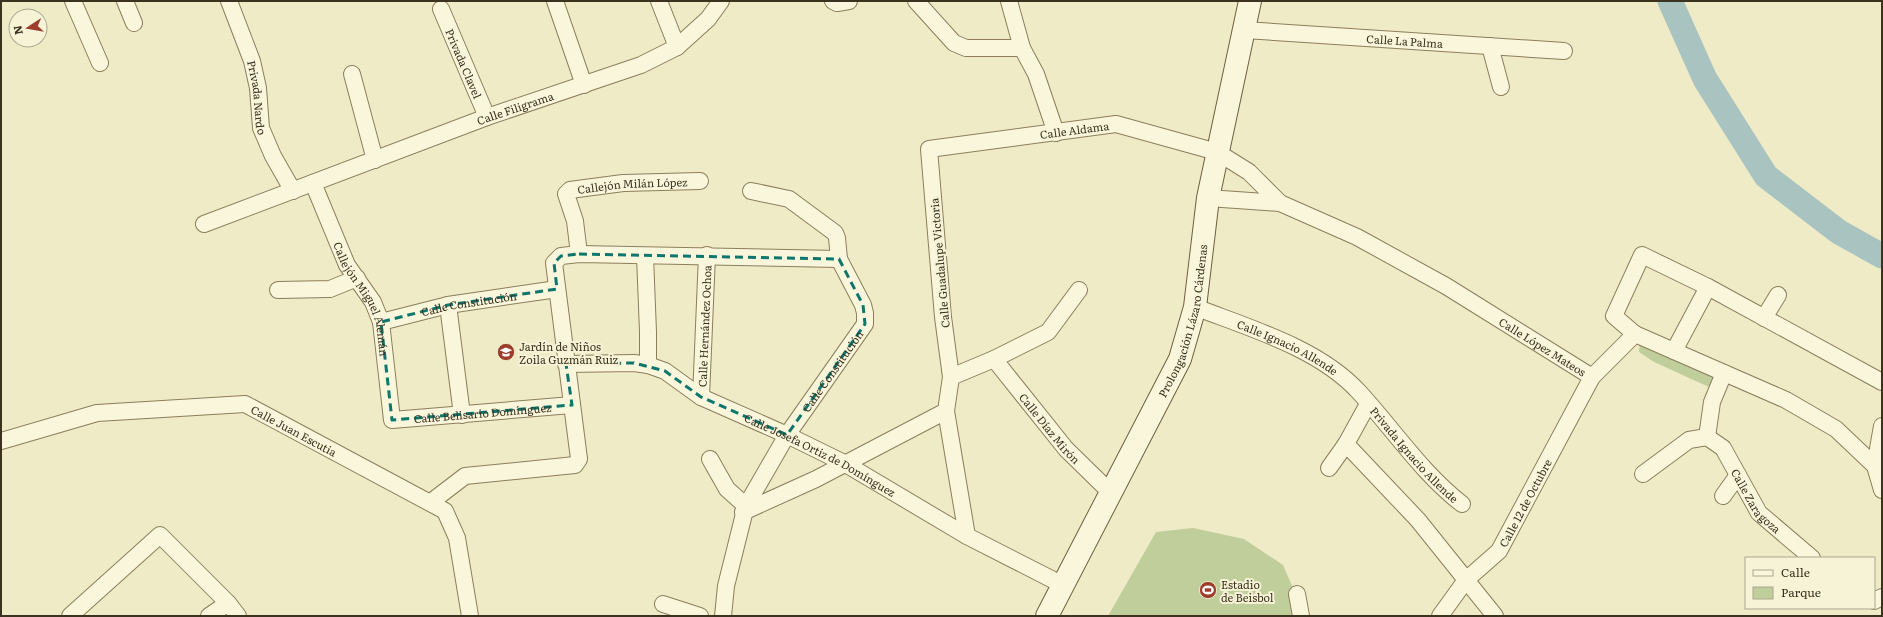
<svg xmlns="http://www.w3.org/2000/svg" width="1883" height="617" font-family="Literata,serif">
  <style>
    .green { fill: #bfce9b }
    .lines { fill: none; stroke-linecap: round; stroke-linejoin: round }
    .river { stroke: #a8c3c0; stroke-width: 25 }
    .minor-casing { stroke: #8c7e5c; stroke-width: 18 }
    .secondary-casing { stroke: #6e5f3f; stroke-width: 24 }
    .minor { stroke: #f9f6db; stroke-width: 16 }
    .secondary { stroke: #f9f6db; stroke-width: 22 }
    .marked { fill: none; stroke: #0f766e; stroke-width: 3; stroke-dasharray: 8 5; stroke-linejoin: round }
    .labels { text-anchor: middle; dominant-baseline: central; stroke-width: 4; stroke-linejoin: round; paint-order: stroke }
    .street-label { font-size: 11px; fill: #3c3220; stroke: #f6f3d7 }
    .poi-label { font-size: 11px; fill: #3c3220; stroke: #f6f3d7; text-anchor: start }
  </style>
  <rect width="100%" height="100%" fill="#efebc7"/>
  <g class="green">
    <path d="M 1640,341 L 1717,378 L 1709,387 L 1654,362 L 1639,352 Z"/>
    <path d="M 1193,528 L 1244,539 L 1283,565 L 1305,616 L 1108,616 L 1156,532 Z"/>
  </g>
  <g class="lines">
    <path class="river" d="M 1670,1 L 1705,79 L 1766,176 L 1839,232 L 1882,256"/>
    <defs>
      <g id="minor">
        <path d="M 73,1 L 100,63"/>
        <path d="M 125,1 L 134,23"/>
        <path id="s1" d="M 229,1 L 252,61 L 258,88 L 261,128 L 273,156 L 293,191"/>
        <path d="M 555,1 L 584,85"/>
        <path d="M 659,1 L 677,47"/>
        <path d="M 833,1 L 837,3 L 849,1"/>
        <path d="M 916,1 L 954,43 L 966,48 L 1022,48"/>
        <path d="M 1009,1 L 1022,48 L 1036,74 L 1056,133"/>
        <path id="s2" d="M 441,9 L 487,117"/>
        <path id="s3" d="M 1245,30 L 1564,51"/>
        <path d="M 1490,46 L 1501,87"/>
        <path d="M 352,74 L 375,160"/>
        <path id="s4" d="M 313,183 L 347,265 L 373,302 L 381,322 L 392,420 L 572,405"/>
        <path id="s5" d="M 1208,198 L 1280,203 L 1357,237 L 1446,286 L 1592,377 L 1635,334 L 1786,400 L 1836,429 L 1875,466 L 1882,490"/>
        <path id="s6" d="M 204,224 L 487,117 L 641,65 L 677,47 L 708,19 L 721,1"/>
        <path id="s7" d="M 579,254 L 575,221 L 566,194 L 570,190 L 623,183 L 700,181"/>
        <path d="M 645,256 L 648,332 L 648,365"/>
        <path d="M 278,290 L 330,289 L 357,278"/>
        <path d="M 448,305 L 462,415"/>
        <path id="s8" d="M 1195,307 C 1249,328 1319,348 1359,392 C 1393,429 1422,473 1462,504"/>
        <path d="M 1764,318 L 1778,295"/>
        <path id="s9" d="M 381,322 L 448,305 L 557,289"/>
        <path d="M 1635,334 L 1614,316 L 1642,255 L 1708,287 L 1882,382"/>
        <path d="M 1674,351 L 1708,287"/>
        <path id="s10" d="M 994,359 L 1066,449 L 1111,493"/>
        <path id="s11" d="M 566,364 L 634,363 L 648,365 L 665,371 L 701,397 L 787,435 L 844,463 L 967,536 L 1063,585"/>
        <path d="M 951,377 L 994,359 L 1048,332 L 1079,290"/>
        <path id="s12" d="M 701,397 L 707,255"/>
        <path d="M 946,411 L 967,536"/>
        <path id="s13" d="M 1707,437 L 1723,448 L 1759,513 L 1812,558"/>
        <path d="M 1707,437 L 1712,402 L 1724,373"/>
        <path id="s14" d="M 1,441 L 97,413 L 245,404 L 445,511 L 457,538 L 470,616"/>
        <path d="M 1346,444 L 1418,520 L 1495,616"/>
        <path d="M 710,459 L 727,489 L 746,506"/>
        <path d="M 1875,466 L 1882,426"/>
        <path d="M 1329,468 L 1346,444 L 1368,404"/>
        <path d="M 1643,474 L 1689,440 L 1707,437"/>
        <path d="M 1723,496 L 1738,475"/>
        <path d="M 431,502 L 465,476 L 575,465 L 579,459 L 554,263 L 561,256 L 579,254 L 839,259"/>
        <path id="s15" d="M 743,512 L 816,479 L 946,411 L 951,377 L 943,317 L 929,149 L 1116,124 L 1217,152 L 1249,172 L 1280,203"/>
        <path d="M 1297,594 L 1301,616"/>
        <path d="M 1874,601 L 1882,597"/>
        <path d="M 663,604 L 700,616"/>
        <path d="M 70,616 L 160,535 L 228,603 L 238,616"/>
        <path d="M 209,616 L 228,603"/>
        <path id="s16" d="M 723,616 L 726,586 L 746,506 L 787,435 L 865,324 L 865,313 L 863,305 L 839,259 L 837,238 L 835,233 L 789,199 L 751,191"/>
        <path id="s17" d="M 1440,616 L 1466,580 L 1499,551 L 1592,377"/>
      </g>
      <g id="secondary">
        <path id="s18" d="M 1047,616 L 1180,359 L 1195,307 L 1208,198 L 1250,1"/>
      </g>
    </defs>
    <use href="#minor" class="minor-casing"/>
    <use href="#secondary" class="secondary-casing"/>
    <use href="#minor" class="minor"/>
    <use href="#secondary" class="secondary"/>
  </g>
  <path class="marked" d="M 579,254 L 839,259 L 863,305 L 865,324 L 787,435 L 701,397 L 665,371 L 634,363 L 566,364 L 572,405 L 392,420 L 381,322 L 448,305 L 557,289 L 554,263 L 561,256 Z"/>
  <defs>
    <symbol id="school-disc" viewBox="-11 -11 22 22"><circle r="9.5" fill="#9c3e2b" stroke="#f6f3d7"/><path d="M0-5L7-2L0 1L-7-2ZM-4 1L0 2.5L4 1V4Q0 6-4 4Z" fill="#fff"/></symbol>
    <symbol id="stadium-disc" viewBox="-11 -11 22 22"><circle r="9.5" fill="#9c3e2b" stroke="#f6f3d7"/><path d="M0-5a6.5 5 0 1 0 0 10a6.5 5 0 1 0 0-10ZM-3.5-1.8h7v3.6h-7Z" fill="#fff"/></symbol>
  </defs>
  <g fill-rule="evenodd">
    <use href="#school-disc" x="496" y="342" width="20" height="20"/>
    <use href="#stadium-disc" x="1198" y="580" width="20" height="20"/>
  </g>
  <g class="labels">
    <g class="street-label">
      <text stroke="none"><textPath href="#s3" startOffset="160">Calle La Palma</textPath></text>
      <text stroke="none"><textPath href="#s2" startOffset="59">Privada Clavel</textPath></text>
      <text stroke="none"><textPath href="#s1" startOffset="101">Privada Nardo</textPath></text>
      <text stroke="none"><textPath href="#s6" startOffset="332">Calle Filigrama</textPath></text>
      <text stroke="none"><textPath href="#s15" startOffset="637">Calle Aldama</textPath></text>
      <text stroke="none"><textPath href="#s7" startOffset="130">Callejón Milán López</textPath></text>
      <text transform="translate(939 263) rotate(-95)">Calle Guadalupe Victoria</text>
      <text stroke="none"><textPath href="#s4" startOffset="127">Callejón Miguel Alemán</textPath></text>
      <text stroke="none"><textPath href="#s9" startOffset="90">Calle Constitución</textPath></text>
      <text stroke="none"><textPath href="#s18" startOffset="327">Prolongación Lázaro Cárdenas</textPath></text>
      <text stroke="none"><textPath href="#s12" startOffset="71">Calle Hernández Ochoa</textPath></text>
      <text stroke="none"><textPath href="#s5" startOffset="372">Calle López Mateos</textPath></text>
      <text stroke="none"><textPath href="#s8" startOffset="101">Calle Ignacio Allende</textPath></text>
      <text stroke="none"><textPath href="#s16" startOffset="273">Calle Constitución</textPath></text>
      <text stroke="none"><textPath href="#s4" startOffset="345">Calle Belisario Domínguez</textPath></text>
      <text stroke="none"><textPath href="#s10" startOffset="89">Calle Díaz Mirón</textPath></text>
      <text stroke="none"><textPath href="#s14" startOffset="304">Calle Juan Escutia</textPath></text>
      <text stroke="none"><textPath href="#s8" startOffset="270">Privada Ignacio Allende</textPath></text>
      <text stroke="none"><textPath href="#s11" startOffset="277">Calle Josefa Ortiz de Domínguez</textPath></text>
      <text stroke="none"><textPath href="#s13" startOffset="82">Calle Zaragoza</textPath></text>
      <text stroke="none"><textPath href="#s17" startOffset="143">Calle 12 de Octubre</textPath></text>
    </g>
    <g class="poi-label">
      <text x="519" y="346">Jardín de Niños<tspan x="519" dy="13">Zoila Guzmán Ruiz</tspan></text>
      <text x="1221" y="584">Estadio<tspan x="1221" dy="13">de Beisbol</tspan></text>
    </g>
  </g>
  <rect width="1883" height="617" fill="none" stroke="#3c3220" stroke-width="4"/>
  <rect x="1745" y="557" width="130" height="52" fill="#f6f3d7" stroke="#aca68e"/>
  <rect x="1753" y="570" width="20" height="6" fill="#f9f6db" stroke="#aca68e"/>
  <text x="1781" y="577" font-size="12" fill="#3c3220">Calle</text>
  <rect x="1753" y="587" width="20" height="12" fill="#bfce9b" stroke="#aca68e"/>
  <text x="1781" y="597" font-size="12" fill="#3c3220">Parque</text>
  <g transform="translate(28 28) rotate(258)"><circle r="19" fill="#f6f3d7" stroke="#aca68e"/>
  <path d="M0-3L7 15L0 10L-7 15Z" fill="#9c3e2b"/>
  <text y="-6" font-size="11" font-weight="bold" text-anchor="middle" fill="#3c3220">N</text>
  </g>
</svg>
